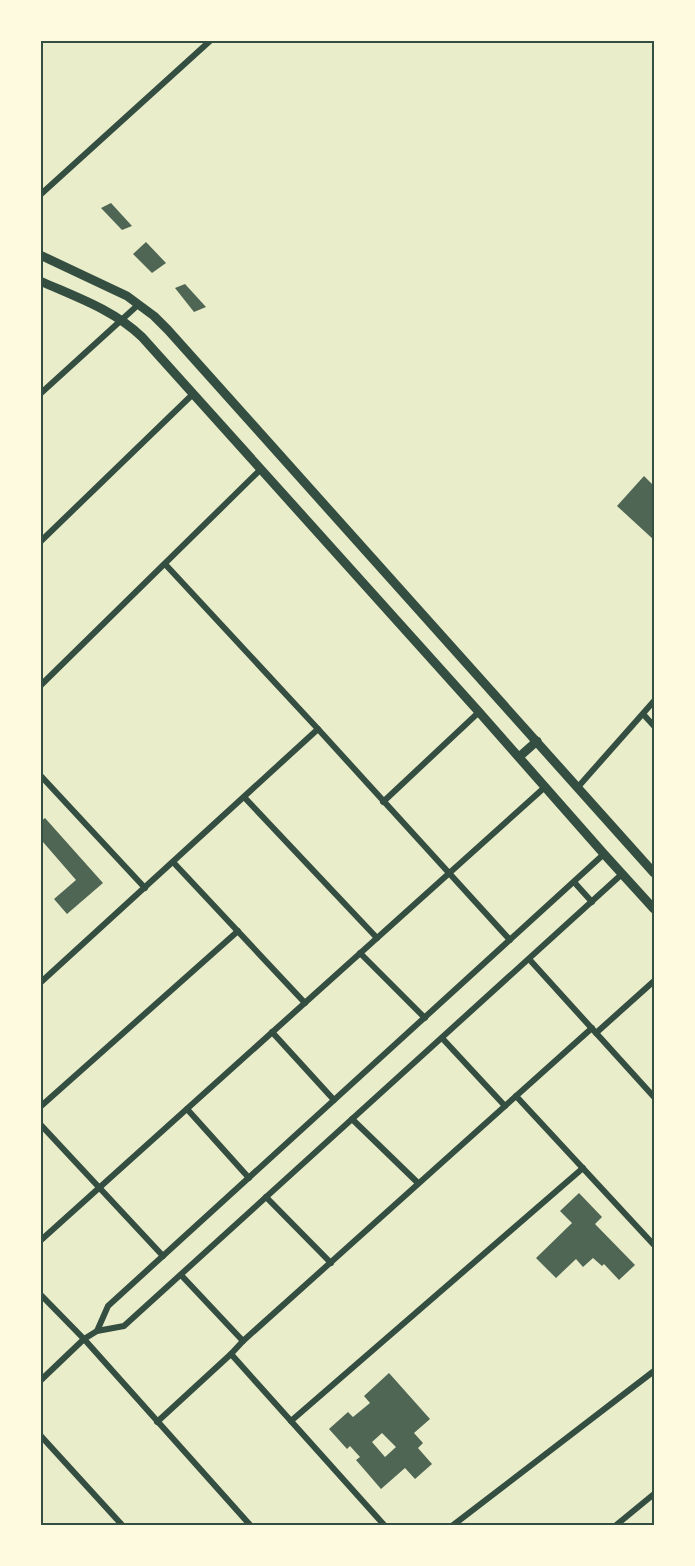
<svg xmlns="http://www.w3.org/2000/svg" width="695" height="1566" font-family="Inter,sans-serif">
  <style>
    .building { fill: #4f6655; fill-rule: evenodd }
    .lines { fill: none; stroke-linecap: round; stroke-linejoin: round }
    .minor { stroke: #344e41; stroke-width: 6 }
    .tertiary { stroke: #344e41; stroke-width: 9 }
    .neatline { fill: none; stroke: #344e41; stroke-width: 2 }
  </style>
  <rect width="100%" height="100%" fill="#e9edc9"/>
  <g class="building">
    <path d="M 111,203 L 132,226 L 122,230 L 101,208 Z"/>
    <path d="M 146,242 L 166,263 L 152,273 L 133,254 Z"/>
    <path d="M 185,284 L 206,307 L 194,312 L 175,288 Z"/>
    <path d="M 644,476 L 654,486 L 654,540 L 617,506 Z"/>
    <path d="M 45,818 L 103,883 L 67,914 L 54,899 L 76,880 L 43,842 L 40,844 L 40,822 Z"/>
    <path d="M 579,1193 L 602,1217 L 595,1224 L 635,1265 L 619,1280 L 604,1264 L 602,1266 L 593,1258 L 583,1267 L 576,1259 L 556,1278 L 536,1258 L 572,1223 L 560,1211 Z"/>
    <path d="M 389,1373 L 430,1419 L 414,1433 L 423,1443 L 418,1448 L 432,1464 L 415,1479 L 405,1468 L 381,1489 L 356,1460 L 360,1457 L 350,1446 L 347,1449 L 329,1429 L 348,1412 L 353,1417 L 370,1403 L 364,1396 ZM 382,1433 L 396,1447 L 385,1457 L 372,1442 Z"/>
  </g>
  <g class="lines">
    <g class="minor">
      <path d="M 40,195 L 211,40"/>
      <path d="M 40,394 L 139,304"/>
      <path d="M 40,542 L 193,394"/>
      <path d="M 165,564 L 318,729 L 510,940"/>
      <path d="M 40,686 L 261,469"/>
      <path d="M 643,714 L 654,726"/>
      <path d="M 40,775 L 145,888"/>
      <path d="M 578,787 L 654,701"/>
      <path d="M 244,797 L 377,938"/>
      <path d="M 383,802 L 479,712"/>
      <path d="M 604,854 L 108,1306 L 97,1331 L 124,1326 L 622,874"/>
      <path d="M 173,862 L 305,1003"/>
      <path d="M 574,882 L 592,902"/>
      <path d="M 360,953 L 425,1018"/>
      <path d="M 529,959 L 654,1097"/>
      <path d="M 40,983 L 318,729"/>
      <path d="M 272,1032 L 334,1100"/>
      <path d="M 596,1033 L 654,981"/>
      <path d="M 442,1038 L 505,1106"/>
      <path d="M 516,1096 L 654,1245"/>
      <path d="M 40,1107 L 238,931"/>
      <path d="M 187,1109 L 249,1178"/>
      <path d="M 352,1119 L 418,1183"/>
      <path d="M 40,1124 L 163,1256"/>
      <path d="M 266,1197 L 331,1263"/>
      <path d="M 40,1241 L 545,787"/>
      <path d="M 181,1275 L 243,1341"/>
      <path d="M 40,1294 L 84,1339 L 251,1526"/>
      <path d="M 231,1354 L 385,1526"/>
      <path d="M 40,1381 L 84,1339 L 97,1331"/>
      <path d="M 291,1421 L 583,1168"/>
      <path d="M 157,1422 L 231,1354 L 243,1341 L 592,1028"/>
      <path d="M 40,1435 L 123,1526"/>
      <path d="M 452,1526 L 654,1371"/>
      <path d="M 615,1526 L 654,1494"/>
    </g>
    <g class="tertiary">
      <path d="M 40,255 L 127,296 L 154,316 L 168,330 L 654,873"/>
      <path d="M 40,281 C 76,297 114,310 142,337 L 479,712 L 604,854 L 654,909"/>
      <path d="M 519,757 L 537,741"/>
    </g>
  </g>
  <rect width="695" height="1566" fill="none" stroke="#fefae0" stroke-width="84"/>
  <rect x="42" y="42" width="611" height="1482" class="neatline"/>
</svg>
